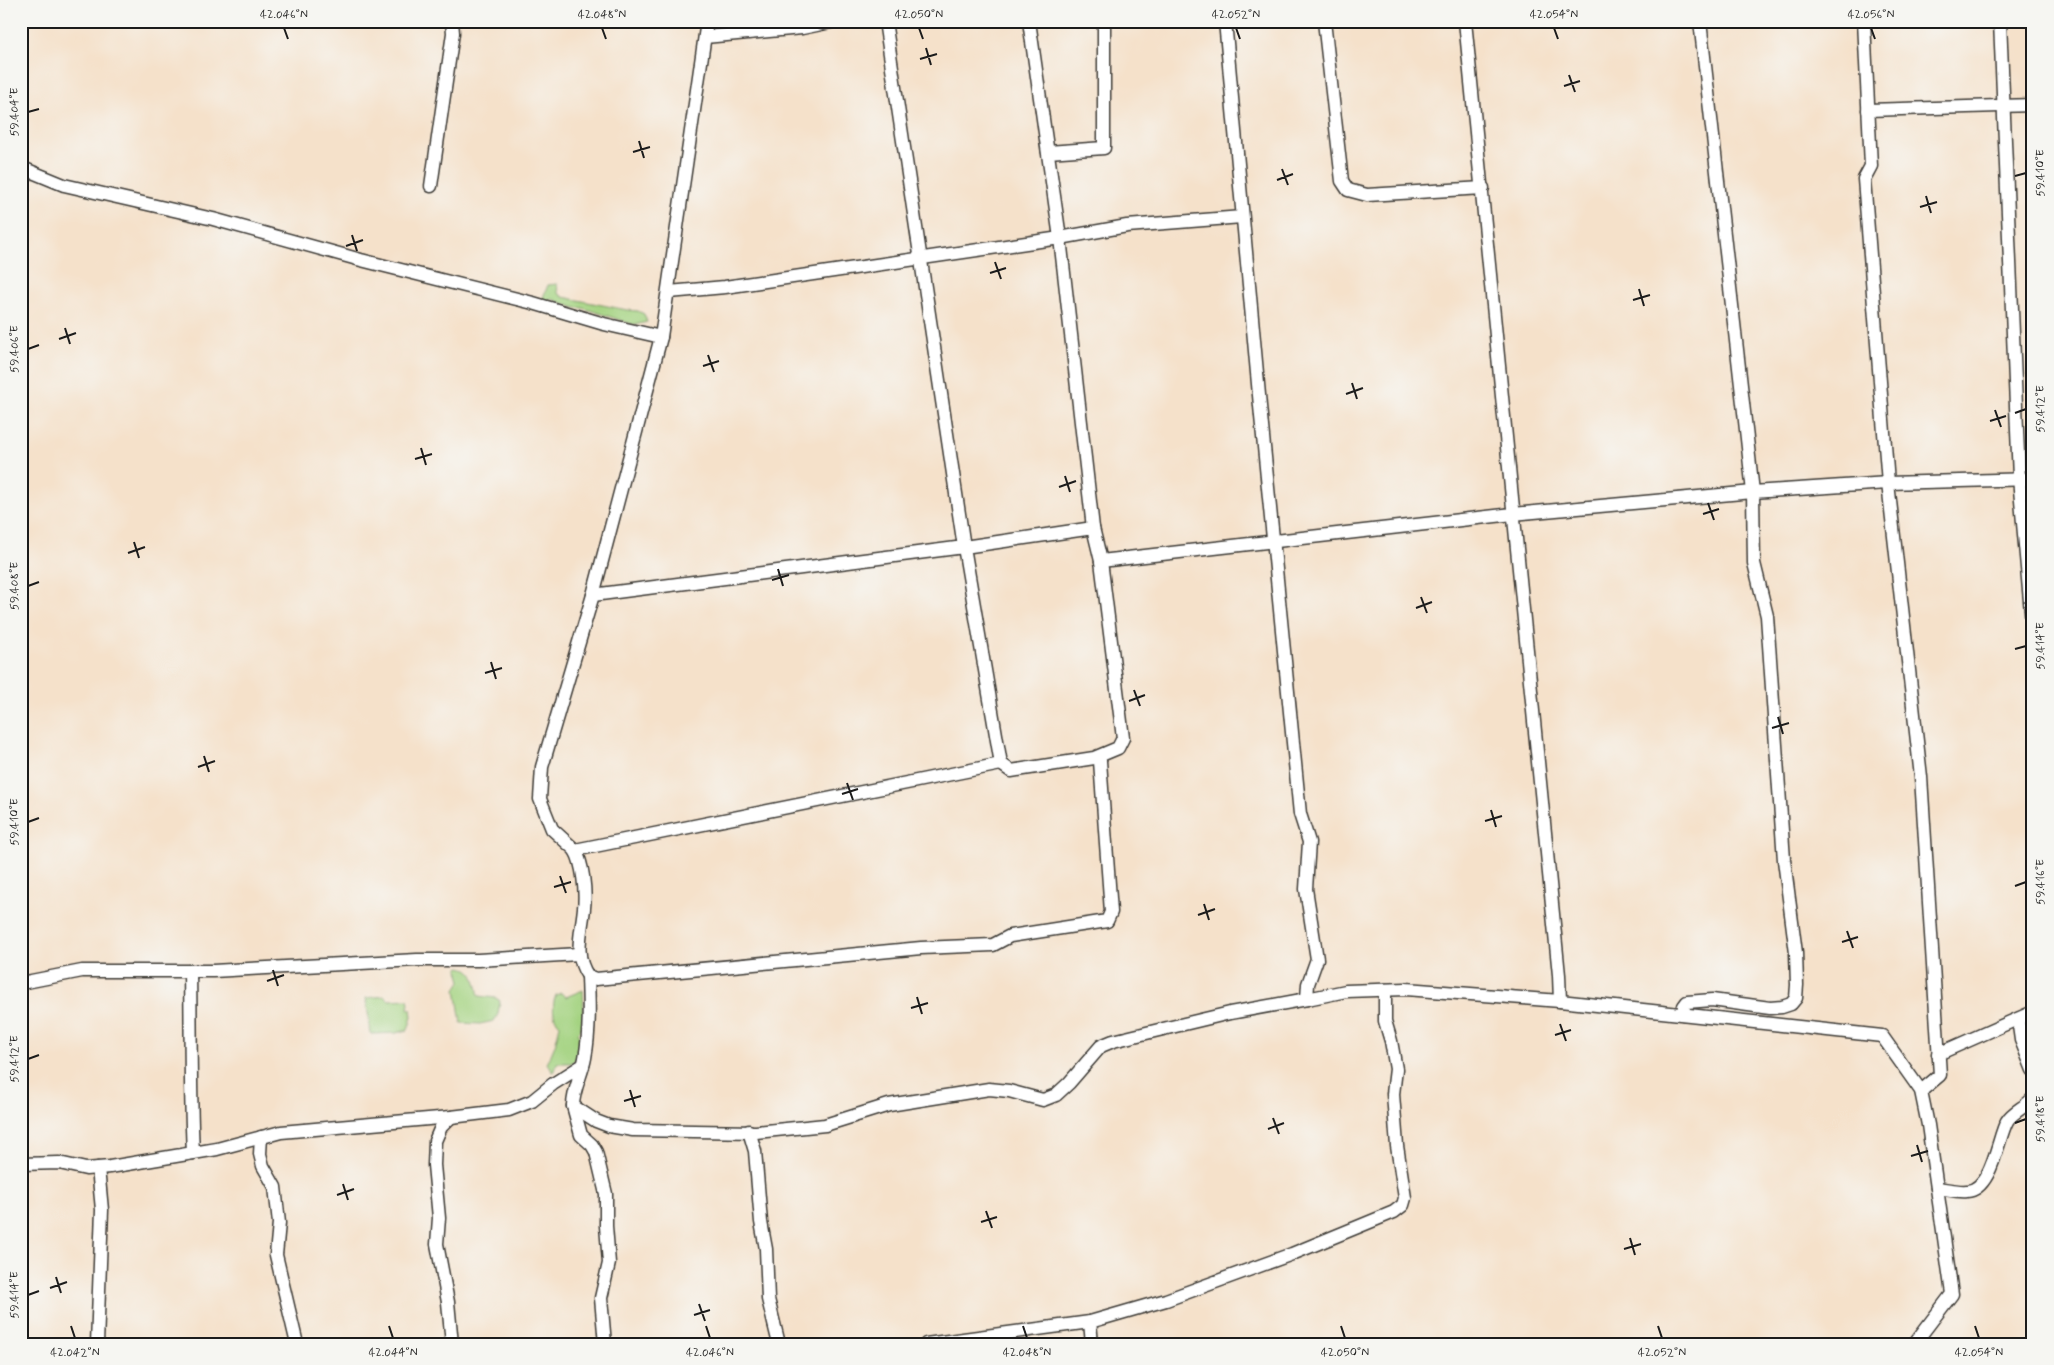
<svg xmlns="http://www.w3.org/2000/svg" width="2054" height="1365" font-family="Mynerve,sans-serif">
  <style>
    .green { fill: #a4d381; stroke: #60784e }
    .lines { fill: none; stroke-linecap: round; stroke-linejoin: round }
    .minor-casing { stroke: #3d3a36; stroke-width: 15 }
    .minor { stroke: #fff; stroke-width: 12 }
    .ticks { fill: none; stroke: #1c1c1c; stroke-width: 2 }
    .neatline { fill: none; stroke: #1c1c1c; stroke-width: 2 }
    .ticks-label { font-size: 12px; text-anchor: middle; fill: #1c1c1c }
  </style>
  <rect width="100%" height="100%" fill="#f6f6f2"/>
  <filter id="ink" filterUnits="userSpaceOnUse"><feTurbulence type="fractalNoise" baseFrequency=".02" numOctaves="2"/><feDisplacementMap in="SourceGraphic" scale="10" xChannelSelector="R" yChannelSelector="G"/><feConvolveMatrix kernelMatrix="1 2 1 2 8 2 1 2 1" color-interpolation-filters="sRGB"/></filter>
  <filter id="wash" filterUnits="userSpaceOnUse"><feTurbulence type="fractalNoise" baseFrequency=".0096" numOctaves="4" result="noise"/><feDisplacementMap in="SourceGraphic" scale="20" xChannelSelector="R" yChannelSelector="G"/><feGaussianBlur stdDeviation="1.12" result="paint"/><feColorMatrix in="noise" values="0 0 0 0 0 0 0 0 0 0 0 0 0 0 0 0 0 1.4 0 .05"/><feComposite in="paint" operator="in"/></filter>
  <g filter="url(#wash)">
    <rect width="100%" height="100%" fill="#f5e1ca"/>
    <g class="green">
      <path d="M 557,284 L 558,293 L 563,297 L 627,310 L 638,311 L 644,314 L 647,322 L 635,325 L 583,308 L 575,308 L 552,299 L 547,302 L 542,300 L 548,285 Z"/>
      <path d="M 460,967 C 476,969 476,983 479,996 L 496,998 L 500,1001 L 498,1014 L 494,1021 L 480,1024 L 461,1023 L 456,989 L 461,981 L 458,970 Z"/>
      <path d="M 583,990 C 584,1003 585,1023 578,1034 L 582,1038 L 581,1048 L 573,1063 L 557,1063 L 555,1071 L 552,1072 L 550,1066 L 547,1064 L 555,1045 L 560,1025 C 552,1018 552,1004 556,995 L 561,993 L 566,997 Z"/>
      <path d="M 385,996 L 389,1000 L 408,999 L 409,1003 L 408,1009 L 411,1009 L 412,1017 L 408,1030 L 396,1033 L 371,1034 L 366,998 Z"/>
    </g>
  </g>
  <g filter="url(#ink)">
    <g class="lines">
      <defs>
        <g id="minor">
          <path d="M 707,21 L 661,337 L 593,595 L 542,767 L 540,799 L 552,829 L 575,850 L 1001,764 L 964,547 L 1093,528 L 1101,561 L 1513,514 L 1753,492 L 1888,483 L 2033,479"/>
          <path d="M 1029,21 L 1060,238 L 1093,528"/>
          <path d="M 1225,21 L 1260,406 L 1300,814 L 1309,842 L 1306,889 L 1317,959 L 1308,984 L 1307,999 L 1346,991 L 1406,989 L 1560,1001 L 1882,1036 L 1921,1091 L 1928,1125 L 1952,1294 L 1914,1344"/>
          <path d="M 1324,21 L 1342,181 L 1348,190 L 1367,195 L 1483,188"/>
          <path d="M 1465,21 L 1559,975 L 1560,1001"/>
          <path d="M 1864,21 L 1871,166 L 1864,179 L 1888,483 L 1921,777 L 1940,1075 L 1921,1091"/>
          <path d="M 2000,21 L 2019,478 L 2033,635"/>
          <path d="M 705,37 L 802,28 L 836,21"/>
          <path d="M 1868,110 L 2033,105"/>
          <path d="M 1048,152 L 1104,148 L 1104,21"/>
          <path d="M 21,165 L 25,169 L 64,185 L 213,219 L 361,260 L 533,303 L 604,324 L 661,337"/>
          <path d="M 431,186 L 453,33 L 452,21"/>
          <path d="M 669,292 L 725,287 L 1060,238 L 1127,226 L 1242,217"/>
          <path d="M 593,595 L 964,547 L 885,21"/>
          <path d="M 1001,764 L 1011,771 L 1094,758 L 1118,748 L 1123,738 L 1101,561"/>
          <path d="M 575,850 C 583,863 586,892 584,908 C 582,931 573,956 588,976 L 596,979 L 921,948 L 993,945 L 1010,936 L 1107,921 L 1111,912 L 1100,761"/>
          <path d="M 190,971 C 191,1032 190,1092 193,1153"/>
          <path d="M 588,976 C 589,1003 590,1031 585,1058 C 582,1075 573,1089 573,1106 L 596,1121 L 609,1126 L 633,1130 L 756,1132 L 825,1125 L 889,1105 L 989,1089 L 1009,1091 L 1043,1100 L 1056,1095 L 1069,1083 L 1101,1046 L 1113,1041 L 1230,1013 L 1307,999"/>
          <path d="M 21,983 L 82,971 L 213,971 L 417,960 L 478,960 L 579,954"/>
          <path d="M 1683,1014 L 1684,1006 L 1687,1002 L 1712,1000 L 1770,1008 L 1782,1007 L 1791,1004 L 1796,998 L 1797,985 L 1796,953 L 1784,860 L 1767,616 L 1754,563 L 1753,492 L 1700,21"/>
          <path d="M 2018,1019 L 2021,1040 L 2033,1070"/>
          <path d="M 1938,1054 L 2033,1012"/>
          <path d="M 573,1106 L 581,1135 L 592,1145 L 596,1152 L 606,1194 L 606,1226 L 609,1263 L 601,1298 L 605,1344"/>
          <path d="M 451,1117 L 441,1127 L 435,1141 L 434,1165 L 439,1218 L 437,1244 L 448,1302 L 452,1344"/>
          <path d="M 749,1131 L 755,1151 L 761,1222 L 766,1249 L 768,1299 L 779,1344"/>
          <path d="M 261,1137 L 260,1154 L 263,1166 L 275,1187 L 279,1223 L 276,1255 L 297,1344"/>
          <path d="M 21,1164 L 59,1163 L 86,1169 L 110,1167 L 217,1149 L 281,1132 L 451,1117 L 509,1110 L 532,1101 L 553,1084 L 583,1065"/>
          <path d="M 1937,1188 C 1946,1189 1958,1192 1967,1191 C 1992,1190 1998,1137 2007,1121 C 2013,1111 2026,1107 2033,1098"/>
          <path d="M 1090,1322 L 1092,1344"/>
          <path d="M 97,1344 L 102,1210 L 98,1168"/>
          <path d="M 926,1344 L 1090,1322 L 1166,1300 L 1292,1254 L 1394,1212 L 1403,1205 L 1405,1198 L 1397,1146 L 1393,1094 L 1396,1069 L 1391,1041 L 1385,1021 L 1385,990"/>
        </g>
      </defs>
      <use href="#minor" class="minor-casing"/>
      <use href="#minor" class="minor"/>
    </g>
  </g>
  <path class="ticks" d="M 284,28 L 288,39M 602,28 L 606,39M 919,28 L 923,39M 1236,28 L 1240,39M 1554,28 L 1558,39M 1871,28 L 1875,39M 926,48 L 931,65M 920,59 L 937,54M 1569,75 L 1575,92M 1564,86 L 1580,81M 28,112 L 39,109M 639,141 L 644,158M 633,152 L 650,147M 1282,169 L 1288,185M 2015,176 L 2026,173M 1277,180 L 1293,174M 1926,196 L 1931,213M 1920,207 L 1937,202M 352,235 L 357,251M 346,246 L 363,240M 995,262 L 1001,279M 990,273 L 1006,268M 1639,289 L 1644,306M 1633,300 L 1650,295M 65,328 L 70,344M 59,339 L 76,333M 28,349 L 39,345M 708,355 L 714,372M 703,366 L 719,361M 1352,383 L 1357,399M 1346,394 L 1363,388M 1995,410 L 2001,427M 2015,413 L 2026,409M 1990,421 L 2006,416M 421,448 L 426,465M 415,459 L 432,454M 1065,476 L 1070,492M 1059,487 L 1076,481M 1708,503 L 1714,520M 1703,514 L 1719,509M 134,542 L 139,558M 128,553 L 145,547M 778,569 L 783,586M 772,580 L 789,575M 28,586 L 39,582M 1421,597 L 1427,613M 1416,608 L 1432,602M 2015,649 L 2026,646M 491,662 L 496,679M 485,673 L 502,668M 1134,690 L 1140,706M 1129,701 L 1145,695M 1778,717 L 1783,734M 1772,728 L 1789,723M 204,756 L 209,772M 198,767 L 215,761M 847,783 L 853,800M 842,794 L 858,789M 1491,810 L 1496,827M 1485,821 L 1502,816M 28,822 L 39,818M 560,876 L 566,893M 2015,886 L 2026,882M 554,887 L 571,882M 1204,904 L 1209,920M 1198,915 L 1215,909M 1847,931 L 1853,948M 1842,942 L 1858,937M 273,970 L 278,986M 267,981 L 284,975M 917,997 L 922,1014M 911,1008 L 928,1003M 1560,1024 L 1566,1041M 1555,1035 L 1571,1030M 28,1059 L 39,1055M 630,1090 L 635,1107M 624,1101 L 641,1096M 1273,1118 L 1279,1134M 2015,1123 L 2026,1119M 1268,1129 L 1284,1123M 1917,1145 L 1922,1162M 1911,1156 L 1928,1151M 343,1184 L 348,1200M 337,1195 L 354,1189M 986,1211 L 992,1228M 981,1222 L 997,1217M 1630,1238 L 1635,1255M 1624,1249 L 1641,1244M 56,1277 L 61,1293M 50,1288 L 67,1282M 28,1295 L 39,1291M 699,1304 L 705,1321M 694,1315 L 710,1310M 71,1326 L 75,1338M 389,1326 L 393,1338M 706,1326 L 710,1338M 1023,1326 L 1027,1338M 1341,1326 L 1345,1338M 1658,1326 L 1662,1338M 1975,1326 L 1979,1338"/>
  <rect width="2054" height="1365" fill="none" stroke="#f6f6f2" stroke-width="55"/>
  <rect x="28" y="28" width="1998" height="1310" class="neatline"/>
  <g class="ticks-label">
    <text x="284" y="18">42.046°N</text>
    <text x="602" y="18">42.048°N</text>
    <text x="919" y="18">42.050°N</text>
    <text x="1236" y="18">42.052°N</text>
    <text x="1554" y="18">42.054°N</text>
    <text x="1871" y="18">42.056°N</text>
    <text transform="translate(14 112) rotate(-90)" y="4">59.404°E</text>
    <text transform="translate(2040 173) rotate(-90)" y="4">59.410°E</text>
    <text transform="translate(14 349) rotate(-90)" y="4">59.406°E</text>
    <text transform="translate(2040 409) rotate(-90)" y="4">59.412°E</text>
    <text transform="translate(14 586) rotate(-90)" y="4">59.408°E</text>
    <text transform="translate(2040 646) rotate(-90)" y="4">59.414°E</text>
    <text transform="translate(14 822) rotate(-90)" y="4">59.410°E</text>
    <text transform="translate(2040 882) rotate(-90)" y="4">59.416°E</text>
    <text transform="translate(14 1059) rotate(-90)" y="4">59.412°E</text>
    <text transform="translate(2040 1119) rotate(-90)" y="4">59.418°E</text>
    <text transform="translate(14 1295) rotate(-90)" y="4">59.414°E</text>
    <text x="75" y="1356">42.042°N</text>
    <text x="393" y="1356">42.044°N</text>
    <text x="710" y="1356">42.046°N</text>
    <text x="1027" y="1356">42.048°N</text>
    <text x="1345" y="1356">42.050°N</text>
    <text x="1662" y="1356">42.052°N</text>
    <text x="1979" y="1356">42.054°N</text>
  </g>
</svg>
